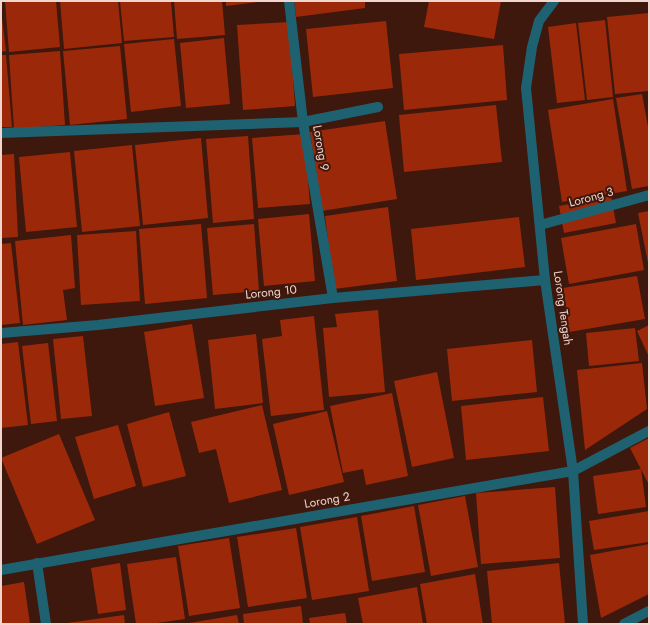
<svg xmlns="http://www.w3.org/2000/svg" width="650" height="625" font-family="Jost,sans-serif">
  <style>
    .building { fill: #9b2909 }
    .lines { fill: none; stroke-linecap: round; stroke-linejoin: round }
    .lane { stroke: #1e6271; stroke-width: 10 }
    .street { stroke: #1e6271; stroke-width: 10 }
    .labels { text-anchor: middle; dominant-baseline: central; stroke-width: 4; stroke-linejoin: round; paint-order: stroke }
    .street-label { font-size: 12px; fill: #f1d6ce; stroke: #3e170d }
  </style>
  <rect width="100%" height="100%" fill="#3e170d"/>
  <g class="building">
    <path d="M 5,1 L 56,1 L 60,47 L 9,52 Z"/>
    <path d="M 60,1 L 118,1 L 122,43 L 64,49 Z"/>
    <path d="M 120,1 L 171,1 L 174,37 L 124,41 Z"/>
    <path d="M 174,1 L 222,1 L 225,35 L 177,39 Z"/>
    <path d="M 226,1 L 256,1 L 257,2 L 226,6 Z"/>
    <path d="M 294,1 L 365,1 L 365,8 L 296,17 Z"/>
    <path d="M 429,1 L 501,1 L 494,39 L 424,27 Z"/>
    <path d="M 1,10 L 6,51 L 1,52 Z"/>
    <path d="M 649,13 L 649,91 L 615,94 L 607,17 Z"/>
    <path d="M 605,20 L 613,97 L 587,100 L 578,23 Z"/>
    <path d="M 386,21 L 393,88 L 313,97 L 306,29 Z"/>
    <path d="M 289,22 L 295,106 L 243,110 L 237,25 Z"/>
    <path d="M 576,23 L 585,100 L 557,103 L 548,27 Z"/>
    <path d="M 224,38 L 230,104 L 186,108 L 180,43 Z"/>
    <path d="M 174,39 L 181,106 L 131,112 L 124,44 Z"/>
    <path d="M 503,45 L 507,100 L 404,110 L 399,54 Z"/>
    <path d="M 120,46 L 127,119 L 70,125 L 63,51 Z"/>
    <path d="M 60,51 L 65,125 L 14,129 L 9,55 Z"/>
    <path d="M 1,55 L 6,55 L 12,127 L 1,127 Z"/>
    <path d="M 642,94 L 649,132 L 649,186 L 632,189 L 616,98 Z"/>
    <path d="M 613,99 L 627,191 L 562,202 L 548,110 Z"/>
    <path d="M 496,105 L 502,162 L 404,172 L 399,115 Z"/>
    <path d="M 385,121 L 397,199 L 322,211 L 310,132 Z"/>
    <path d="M 304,134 L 310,204 L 258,208 L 252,138 Z"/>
    <path d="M 248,136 L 254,219 L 213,223 L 206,139 Z"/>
    <path d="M 201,138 L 208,218 L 143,225 L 135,145 Z"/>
    <path d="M 132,145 L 140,226 L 82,232 L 74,151 Z"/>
    <path d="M 70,152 L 77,227 L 26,232 L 19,157 Z"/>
    <path d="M 14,154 L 18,237 L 1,238 L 1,155 Z"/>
    <path d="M 611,196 L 616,223 L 564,233 L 559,206 Z"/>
    <path d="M 388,207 L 397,281 L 334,289 L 325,216 Z"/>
    <path d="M 649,211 L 649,263 L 648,263 L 638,213 Z"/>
    <path d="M 309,214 L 315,281 L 264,286 L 258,219 Z"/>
    <path d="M 519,217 L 525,267 L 416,280 L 411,229 Z"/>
    <path d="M 201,224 L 207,298 L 145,304 L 139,229 Z"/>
    <path d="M 254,224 L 259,291 L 213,295 L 207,228 Z"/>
    <path d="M 636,224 L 644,270 L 569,284 L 561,238 Z"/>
    <path d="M 136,231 L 140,301 L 81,305 L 77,235 Z"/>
    <path d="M 71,235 L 75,288 L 63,290 L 67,320 L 23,325 L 15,241 Z"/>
    <path d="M 11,243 L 20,323 L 1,325 L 1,244 Z"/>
    <path d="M 637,276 L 645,319 L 569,332 L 563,288 Z"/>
    <path d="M 378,310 L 385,392 L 329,397 L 323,328 L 337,327 L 335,314 Z"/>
    <path d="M 314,316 L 324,410 L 271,416 L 262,339 L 282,336 L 280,320 Z"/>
    <path d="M 192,324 L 204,398 L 155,406 L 144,332 Z"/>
    <path d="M 649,325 L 649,357 L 637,331 Z"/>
    <path d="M 635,328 L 639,361 L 589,366 L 586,333 Z"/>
    <path d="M 256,334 L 263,403 L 215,409 L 208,340 Z"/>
    <path d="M 83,336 L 92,416 L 61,419 L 53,339 Z"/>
    <path d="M 532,340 L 537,392 L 452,401 L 447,349 Z"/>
    <path d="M 18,342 L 28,425 L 1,428 L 1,344 Z"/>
    <path d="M 48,343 L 57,421 L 31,424 L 22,346 Z"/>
    <path d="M 642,363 L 647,409 L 585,450 L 577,370 Z"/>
    <path d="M 437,372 L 454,458 L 412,467 L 394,381 Z"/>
    <path d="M 392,393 L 408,476 L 366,485 L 363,469 L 343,473 L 330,406 Z"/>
    <path d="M 543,397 L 549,451 L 466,460 L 461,406 Z"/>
    <path d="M 262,405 L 282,490 L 229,503 L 216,449 L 199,453 L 191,422 Z"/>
    <path d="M 327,411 L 344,482 L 289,495 L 273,424 Z"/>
    <path d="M 169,412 L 186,476 L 143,487 L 127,424 Z"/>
    <path d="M 118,425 L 136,486 L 94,499 L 75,437 Z"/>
    <path d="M 59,434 L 95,520 L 37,544 L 1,458 Z"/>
    <path d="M 649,438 L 649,485 L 630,448 Z"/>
    <path d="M 641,469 L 646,507 L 598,514 L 593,476 Z"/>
    <path d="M 555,487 L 560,558 L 481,564 L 476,493 Z"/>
    <path d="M 465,496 L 478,567 L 431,576 L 418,505 Z"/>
    <path d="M 414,506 L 425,572 L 372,581 L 361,516 Z"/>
    <path d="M 649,511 L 649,542 L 594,550 L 589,521 Z"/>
    <path d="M 357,517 L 369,591 L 312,600 L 300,527 Z"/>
    <path d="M 296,528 L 307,598 L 248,607 L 237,537 Z"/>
    <path d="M 229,538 L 240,608 L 189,616 L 178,546 Z"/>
    <path d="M 649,544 L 649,594 L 601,618 L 590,555 Z"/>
    <path d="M 176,557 L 185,619 L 150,624 L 136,624 L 127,564 Z"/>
    <path d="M 120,563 L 126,610 L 98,614 L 91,568 Z"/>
    <path d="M 559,563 L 565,624 L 492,624 L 487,571 Z"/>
    <path d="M 475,574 L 483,624 L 427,624 L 420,584 Z"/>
    <path d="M 24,582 L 30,624 L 1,624 L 1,586 Z"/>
    <path d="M 417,587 L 423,624 L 363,624 L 358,598 Z"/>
    <path d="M 301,606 L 303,624 L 244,624 L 243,614 Z"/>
    <path d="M 345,613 L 347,624 L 310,624 L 309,618 Z"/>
    <path d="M 124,615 L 125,624 L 67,624 L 67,623 Z"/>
    <path d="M 237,615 L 239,624 L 189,624 L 189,623 Z"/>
  </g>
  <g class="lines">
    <path class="lane" d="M 289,1 L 303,122 L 333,298"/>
    <g class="street">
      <path d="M 554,1 L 539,21 L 532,47 L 526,88 L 545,280 L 573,471 L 583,624"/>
      <path d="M 1,133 L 303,122 L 378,107"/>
      <path d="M 540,225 L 649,195"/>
      <path d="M 1,333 L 98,325 L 333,298 L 545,280"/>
      <path d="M 37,563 L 46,624"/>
      <path d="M 1,570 L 573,471 L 649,431"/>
      <path d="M 624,624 L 649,611"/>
    </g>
  </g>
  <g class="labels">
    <g class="street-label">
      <text transform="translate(321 148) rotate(80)">Lorong 9</text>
      <text transform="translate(591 197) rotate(-15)">Lorong 3</text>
      <text transform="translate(271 292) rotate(-6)">Lorong 10</text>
      <text transform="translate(563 308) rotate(82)">Lorong Tengah</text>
      <text transform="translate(327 500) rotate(-10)">Lorong 2</text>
    </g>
  </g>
  <rect width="650" height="625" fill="none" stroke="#f1d6ce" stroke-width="4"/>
</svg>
